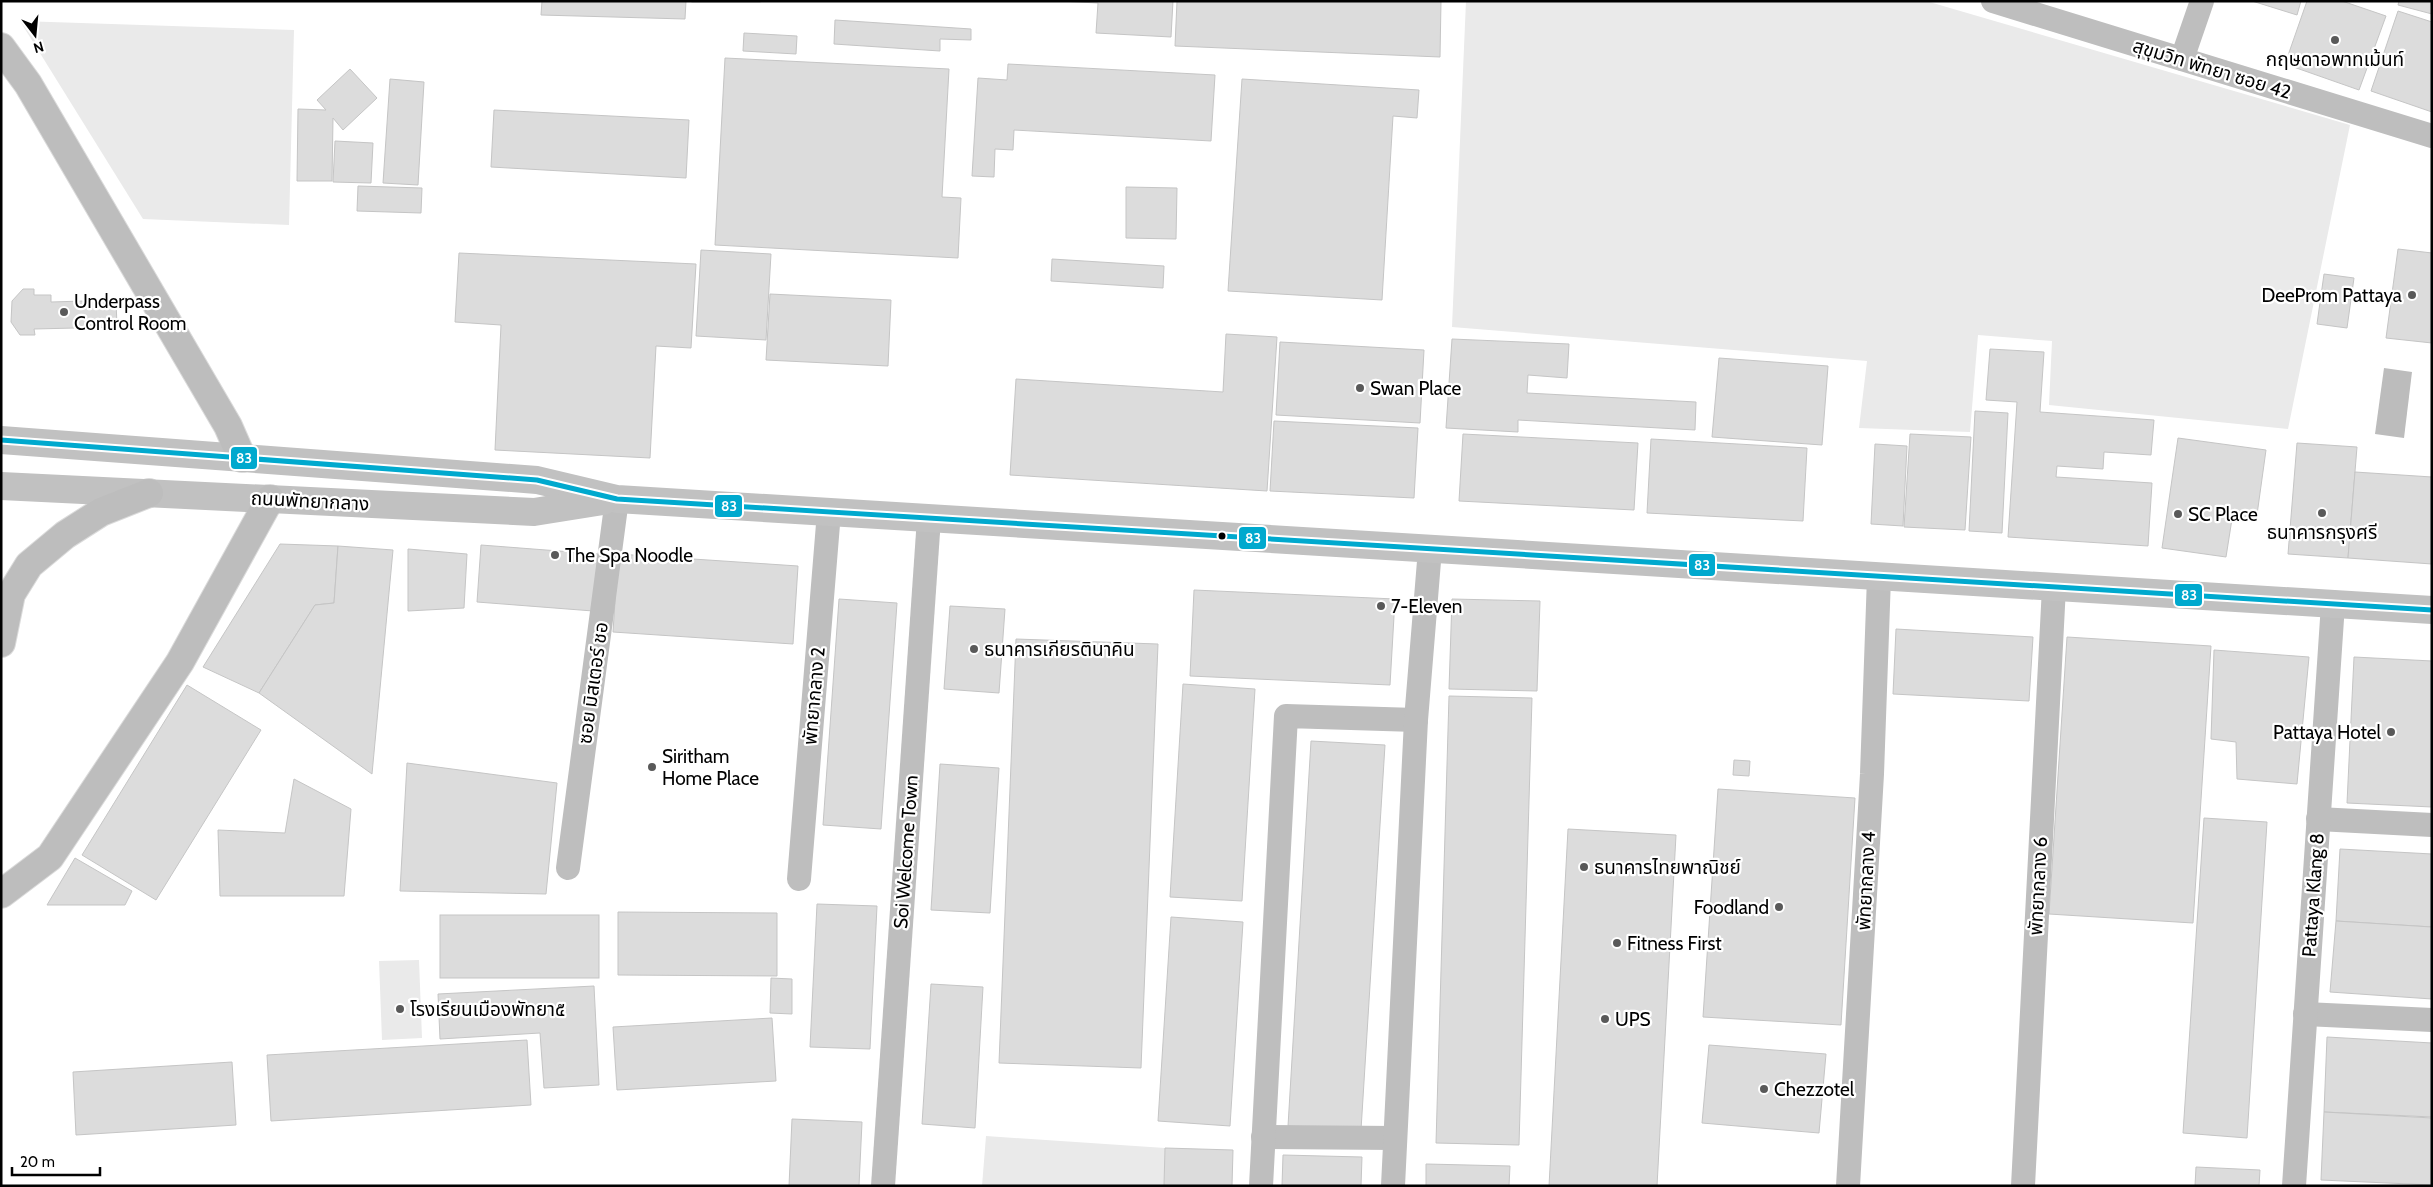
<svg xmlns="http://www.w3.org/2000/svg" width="2433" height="1187" font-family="Cabin,'Noto Sans Thai',sans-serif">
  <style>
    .green { fill: #eaeaea }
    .water { fill: #bcbcbc }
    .building { fill: #dcdcdc; stroke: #c5c5c5 }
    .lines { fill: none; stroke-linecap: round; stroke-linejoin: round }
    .trunk-casing { stroke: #dbdbdb; stroke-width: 30 }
    .minor { stroke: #bebebe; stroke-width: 24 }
    .secondary { stroke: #c1c1c1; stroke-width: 28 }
    .trunk { stroke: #bdbdbd; stroke-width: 28 }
    .bus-1-casing { stroke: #fff; stroke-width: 9 }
    .bus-1 { stroke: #00a9ce; stroke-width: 5 }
    .poi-dot { fill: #595959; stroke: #fff; stroke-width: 2 }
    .bus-dot { fill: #000; stroke: #fff; stroke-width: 2 }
    .labels { text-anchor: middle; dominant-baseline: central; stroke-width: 4.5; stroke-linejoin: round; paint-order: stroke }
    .poi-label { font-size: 19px; fill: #000; stroke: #fff; text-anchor: start }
    .street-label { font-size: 19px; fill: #000; stroke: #fff }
    .line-badge { stroke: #fff; stroke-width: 2 }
    .badge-label { font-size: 14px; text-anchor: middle; font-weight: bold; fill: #fff }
  </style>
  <rect width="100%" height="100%" fill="#fff"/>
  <g class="green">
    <path d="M 1466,1 L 1926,1 L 2350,125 L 2288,429 L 2049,405 L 2052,341 L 1978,335 L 1970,432 L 1859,428 L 1867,361 L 1452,327 Z"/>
    <path d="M 20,21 L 294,30 L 289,225 L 143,219 Z"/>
    <path d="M 419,960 L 422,1038 L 382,1040 L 379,961 Z"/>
    <path d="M 986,1136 L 1165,1148 L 1164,1186 L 982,1186 Z"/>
  </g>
  <path class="water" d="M 2384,368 L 2412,372 L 2404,438 L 2375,434 Z"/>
  <g class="building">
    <path d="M 542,1 L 686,1 L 685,19 L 541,15 Z"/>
    <rect x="692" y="1" width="68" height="1"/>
    <path d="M 1059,1 L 1173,1 L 1171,37 L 1096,33 L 1098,3 Z"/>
    <path d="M 1177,1 L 1441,1 L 1440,57 L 1175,46 Z"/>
    <path d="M 2252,1 L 2301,1 L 2297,15 Z"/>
    <path d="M 2307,1 L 2342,1 L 2386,16 L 2359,90 L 2285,64 Z"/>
    <path d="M 2399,1 L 2432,1 L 2432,14 L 2398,5 Z"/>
    <path d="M 2398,11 L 2432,22 L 2432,112 L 2371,91 Z"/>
    <path d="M 835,20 L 971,29 L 971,40 L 940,39 L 940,51 L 834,44 Z"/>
    <path d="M 744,33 L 797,36 L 796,54 L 743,51 Z"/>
    <path d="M 725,58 L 949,69 L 942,197 L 961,198 L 958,258 L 715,245 Z"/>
    <path d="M 1008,64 L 1215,75 L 1211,141 L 1014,130 L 1013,150 L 995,149 L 994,177 L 972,176 L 978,78 L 1007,80 Z"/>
    <path d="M 350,69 L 377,98 L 343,130 L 333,118 L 332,181 L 297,181 L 298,109 L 326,110 L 317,100 Z"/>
    <path d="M 390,79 L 424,82 L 418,185 L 383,183 Z"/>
    <path d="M 1242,79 L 1419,90 L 1417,118 L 1393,116 L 1382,300 L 1228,291 Z"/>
    <path d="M 494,110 L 689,120 L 686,178 L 491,167 Z"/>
    <path d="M 335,141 L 373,143 L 371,183 L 333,182 Z"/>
    <path d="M 358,186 L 422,188 L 421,213 L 357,211 Z"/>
    <path d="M 1126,187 L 1177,188 L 1176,239 L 1126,238 Z"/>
    <path d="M 2398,249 L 2432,253 L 2432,343 L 2386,338 Z"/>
    <path d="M 701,250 L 771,254 L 766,340 L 696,336 Z"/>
    <path d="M 459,253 L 696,264 L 691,348 L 656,346 L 650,458 L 495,450 L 501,325 L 455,322 Z"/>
    <path d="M 1052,259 L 1164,266 L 1163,288 L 1051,281 Z"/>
    <path d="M 2324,274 L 2354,278 L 2347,328 L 2317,324 Z"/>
    <path d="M 23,289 L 34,289 L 34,295 L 51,295 L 51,302 L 116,300 L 117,327 L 34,329 L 35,335 L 20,335 L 11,322 L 12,301 Z"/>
    <path d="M 770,294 L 891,300 L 888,366 L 766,360 Z"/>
    <path d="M 1226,334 L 1277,337 L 1267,491 L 1010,475 L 1016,379 L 1223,392 Z"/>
    <path d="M 1452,339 L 1569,344 L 1567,378 L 1528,375 L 1527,393 L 1696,402 L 1695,430 L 1518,420 L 1518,432 L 1446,428 Z"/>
    <path d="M 1280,342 L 1424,350 L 1420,423 L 1276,415 Z"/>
    <path d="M 1990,349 L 2044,352 L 2040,412 L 2154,420 L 2151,455 L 2104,452 L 2103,469 L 2057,466 L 2056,477 L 2152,483 L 2148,546 L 2008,537 L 2017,402 L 1986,400 Z"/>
    <path d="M 1719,358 L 1828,366 L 1822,445 L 1712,437 Z"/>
    <path d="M 1975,411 L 2008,413 L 2002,533 L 1969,531 Z"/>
    <path d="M 1274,421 L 1418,428 L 1414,498 L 1270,491 Z"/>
    <path d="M 1463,434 L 1638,443 L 1634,510 L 1459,501 Z"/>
    <path d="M 1910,434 L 1971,437 L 1965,530 L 1904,527 Z"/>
    <path d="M 2178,438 L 2266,450 L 2256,522 L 2232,519 L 2226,557 L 2162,548 Z"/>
    <path d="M 1651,439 L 1807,448 L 1803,521 L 1647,513 Z"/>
    <path d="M 2297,443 L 2357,447 L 2348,558 L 2288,554 Z"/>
    <path d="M 1875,444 L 1907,446 L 1903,526 L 1871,524 Z"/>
    <path d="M 2355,472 L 2432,477 L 2432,564 L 2348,558 Z"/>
    <path d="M 280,544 L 338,546 L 334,603 L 315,605 L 259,693 L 203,667 Z"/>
    <path d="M 481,545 L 598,554 L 593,611 L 477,602 Z"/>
    <path d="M 338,546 L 393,550 L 372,774 L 259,693 L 315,605 L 334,603 Z"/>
    <path d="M 408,549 L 467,554 L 464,608 L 408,611 Z"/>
    <path d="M 618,554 L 798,566 L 793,644 L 613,632 Z"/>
    <path d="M 1194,590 L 1395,599 L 1390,685 L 1190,676 Z"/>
    <path d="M 839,599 L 897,603 L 881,829 L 823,825 Z"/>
    <path d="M 1452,599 L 1540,601 L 1537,691 L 1449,689 Z"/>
    <path d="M 950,606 L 1005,609 L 999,693 L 944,689 Z"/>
    <path d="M 1896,629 L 2033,637 L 2029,701 L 1893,694 Z"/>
    <path d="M 2067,637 L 2211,646 L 2193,923 L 2049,914 Z"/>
    <path d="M 1016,639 L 1158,644 L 1141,1068 L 999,1063 Z"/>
    <path d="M 2214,650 L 2309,657 L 2297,784 L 2237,779 L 2236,742 L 2211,739 Z"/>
    <path d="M 2354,657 L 2432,661 L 2432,807 L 2347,803 Z"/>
    <path d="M 1183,684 L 1255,689 L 1242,901 L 1170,897 Z"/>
    <path d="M 187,685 L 261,730 L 156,900 L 82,855 Z"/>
    <path d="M 1449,696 L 1532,698 L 1519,1145 L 1436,1143 Z"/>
    <path d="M 1311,741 L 1385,745 L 1361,1130 L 1288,1126 Z"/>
    <path d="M 1734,760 L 1750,761 L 1749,776 L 1733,775 Z"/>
    <path d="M 407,763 L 557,783 L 546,894 L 400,891 Z"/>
    <path d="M 940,764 L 999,768 L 990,913 L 931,910 Z"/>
    <path d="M 294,779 L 351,809 L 344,896 L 220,896 L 218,830 L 285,833 Z"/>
    <path d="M 1718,789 L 1855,798 L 1841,1025 L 1703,1017 Z"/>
    <path d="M 2204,818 L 2267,822 L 2247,1138 L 2183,1133 Z"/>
    <path d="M 1568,829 L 1676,835 L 1657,1186 L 1549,1186 Z"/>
    <path d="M 2340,849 L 2432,854 L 2432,927 L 2336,921 Z"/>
    <path d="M 75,858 L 132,891 L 125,905 L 47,905 Z"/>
    <path d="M 817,904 L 877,906 L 870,1049 L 810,1047 Z"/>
    <path d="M 618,912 L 777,913 L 777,976 L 618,975 Z"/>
    <rect x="440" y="915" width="159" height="63"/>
    <path d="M 1171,917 L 1243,922 L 1230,1126 L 1158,1121 Z"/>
    <path d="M 2336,921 L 2432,927 L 2432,999 L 2330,992 Z"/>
    <path d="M 771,978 L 792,979 L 792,1014 L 770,1013 Z"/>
    <path d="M 931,984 L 983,987 L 975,1128 L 922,1124 Z"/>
    <path d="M 594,986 L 599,1085 L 544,1088 L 540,1033 L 440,1039 L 438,994 Z"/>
    <path d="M 772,1018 L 776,1081 L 617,1090 L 613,1027 Z"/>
    <path d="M 2327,1037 L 2432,1043 L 2432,1117 L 2324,1112 Z"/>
    <path d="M 527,1040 L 531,1105 L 271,1121 L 267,1055 Z"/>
    <path d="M 1709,1045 L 1826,1054 L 1819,1133 L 1702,1123 Z"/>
    <path d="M 232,1062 L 236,1125 L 76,1135 L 73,1072 Z"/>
    <path d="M 2324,1112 L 2432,1118 L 2432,1185 L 2321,1180 Z"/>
    <path d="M 792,1119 L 862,1122 L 859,1186 L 789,1186 Z"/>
    <path d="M 1165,1148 L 1233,1150 L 1232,1186 L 1164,1186 Z"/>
    <path d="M 1283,1155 L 1362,1157 L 1361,1186 L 1282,1186 Z"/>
    <path d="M 1426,1164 L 1510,1166 L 1509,1186 L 1426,1186 Z"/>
    <path d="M 2196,1167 L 2260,1170 L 2259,1186 L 2195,1186 Z"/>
  </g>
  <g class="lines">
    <defs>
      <g id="trunk">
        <path d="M 1,47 L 28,84 L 228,426 L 242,458"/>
        <path d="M 1,643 L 11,594 L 29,565 L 65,535 L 101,512 L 149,493"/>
        <path d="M 1,894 L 50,857 L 180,662 L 270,499"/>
      </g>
    </defs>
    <use href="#trunk" class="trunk-casing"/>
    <g class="minor">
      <path d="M 1993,1 L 2432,136"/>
      <path d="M 2182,59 L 2202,1"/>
      <path d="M 2318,819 L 2432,825"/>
      <path d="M 568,868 L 617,499"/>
      <path d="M 799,879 L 829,512"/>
      <path d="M 2305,1014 L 2432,1020"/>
      <path d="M 1263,1137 L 1395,1138"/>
      <path d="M 883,1186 L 929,518"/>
      <path d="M 1261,1186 L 1286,716 L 1416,720"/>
      <path d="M 1393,1186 L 1416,720 L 1430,549"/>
      <path d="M 1848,1186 L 1872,774 L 1879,577"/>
      <path d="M 2023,1186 L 2054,587"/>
      <path d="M 2294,1186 L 2333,604"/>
    </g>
    <g class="secondary">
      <path d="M 1,440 L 537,480 L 617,499 L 2432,610"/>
      <path d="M 1,486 L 534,512 L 603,501"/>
    </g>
    <use href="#trunk" class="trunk"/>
    <defs>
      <path id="bus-1" d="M 1,440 L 537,480 L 617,499 L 2432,610"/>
    </defs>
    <use href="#bus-1" class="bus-1-casing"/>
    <use href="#bus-1" class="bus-1"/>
  </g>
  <g class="poi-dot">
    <circle cx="2335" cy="40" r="5"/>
    <circle cx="2412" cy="295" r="5"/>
    <circle cx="64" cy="312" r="5"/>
    <circle cx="1360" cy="388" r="5"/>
    <circle cx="2322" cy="513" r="5"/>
    <circle cx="2178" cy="514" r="5"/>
    <circle cx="555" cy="555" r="5"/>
    <circle cx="1381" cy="606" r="5"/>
    <circle cx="974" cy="649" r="5"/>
    <circle cx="2391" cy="732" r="5"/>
    <circle cx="652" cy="767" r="5"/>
    <circle cx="1584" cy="867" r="5"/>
    <circle cx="1779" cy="907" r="5"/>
    <circle cx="1617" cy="943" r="5"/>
    <circle cx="400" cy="1009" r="5"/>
    <circle cx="1605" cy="1019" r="5"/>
    <circle cx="1764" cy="1089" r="5"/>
  </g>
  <circle class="bus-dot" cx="1222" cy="536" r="4.5"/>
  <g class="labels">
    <g class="poi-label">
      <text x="2335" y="59" text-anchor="middle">กฤษดาอพาทเม้นท์</text>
      <text x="2402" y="295" text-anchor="end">DeeProm Pattaya</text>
      <text x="74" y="301">Underpass<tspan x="74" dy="22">Control Room</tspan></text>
      <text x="1370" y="388">Swan Place</text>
      <text x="2188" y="514">SC Place</text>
      <text x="2322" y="532" text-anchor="middle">ธนาคารกรุงศรี</text>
      <text x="565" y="555">The Spa Noodle</text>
      <text x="1391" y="606">7-Eleven</text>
      <text x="984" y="649">ธนาคารเกียรตินาคิน</text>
      <text x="2381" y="732" text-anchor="end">Pattaya Hotel</text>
      <text x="662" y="756">Siritham<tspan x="662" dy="22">Home Place</tspan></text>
      <text x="1594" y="867">ธนาคารไทยพาณิชย์</text>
      <text x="1769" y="907" text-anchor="end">Foodland</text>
      <text x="1627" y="943">Fitness First</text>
      <text x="410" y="1009">โรงเรียนเมืองพัทยา๕</text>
      <text x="1615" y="1019">UPS</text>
      <text x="1774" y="1089">Chezzotel</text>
    </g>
    <g class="street-label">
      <text transform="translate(2212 69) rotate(17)">สุขุมวิท พัทยา ซอย 42</text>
      <text transform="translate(310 501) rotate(3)">ถนนพัทยากลาง</text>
      <text transform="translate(593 683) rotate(-82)">ซอย มิสเตอร์ ชอ</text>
      <text transform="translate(814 696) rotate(-85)">พัทยากลาง 2</text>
      <text transform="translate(906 852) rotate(-86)">Soi Welcome Town</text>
      <text transform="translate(1866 881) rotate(-87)">พัทยากลาง 4</text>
      <text transform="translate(2038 886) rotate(-87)">พัทยากลาง 6</text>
      <text transform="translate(2313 895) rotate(-86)">Pattaya Klang 8</text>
    </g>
  </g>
  <g class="line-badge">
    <rect x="230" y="446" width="28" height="24" rx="5" fill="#00a9ce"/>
    <rect x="714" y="494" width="29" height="24" rx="5" fill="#00a9ce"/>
    <rect x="1238" y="526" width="29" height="24" rx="5" fill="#00a9ce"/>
    <rect x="1688" y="553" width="28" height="24" rx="5" fill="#00a9ce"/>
    <rect x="2174" y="583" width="29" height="24" rx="5" fill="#00a9ce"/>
  </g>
  <g class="badge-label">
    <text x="244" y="463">83</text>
    <text x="729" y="511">83</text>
    <text x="1253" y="543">83</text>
    <text x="1702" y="570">83</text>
    <text x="2189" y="600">83</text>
  </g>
  <rect width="2433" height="1187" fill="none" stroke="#000000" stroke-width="5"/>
  <g transform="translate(35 35) rotate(164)" stroke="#ffffff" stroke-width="4" paint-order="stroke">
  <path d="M0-4L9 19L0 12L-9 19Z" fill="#000000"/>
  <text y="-8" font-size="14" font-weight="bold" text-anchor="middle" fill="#000000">N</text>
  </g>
  <path d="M12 1167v8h88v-8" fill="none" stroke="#000000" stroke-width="2.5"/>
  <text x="20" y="1167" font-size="15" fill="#000000" stroke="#ffffff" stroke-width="4" paint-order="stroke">20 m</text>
</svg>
